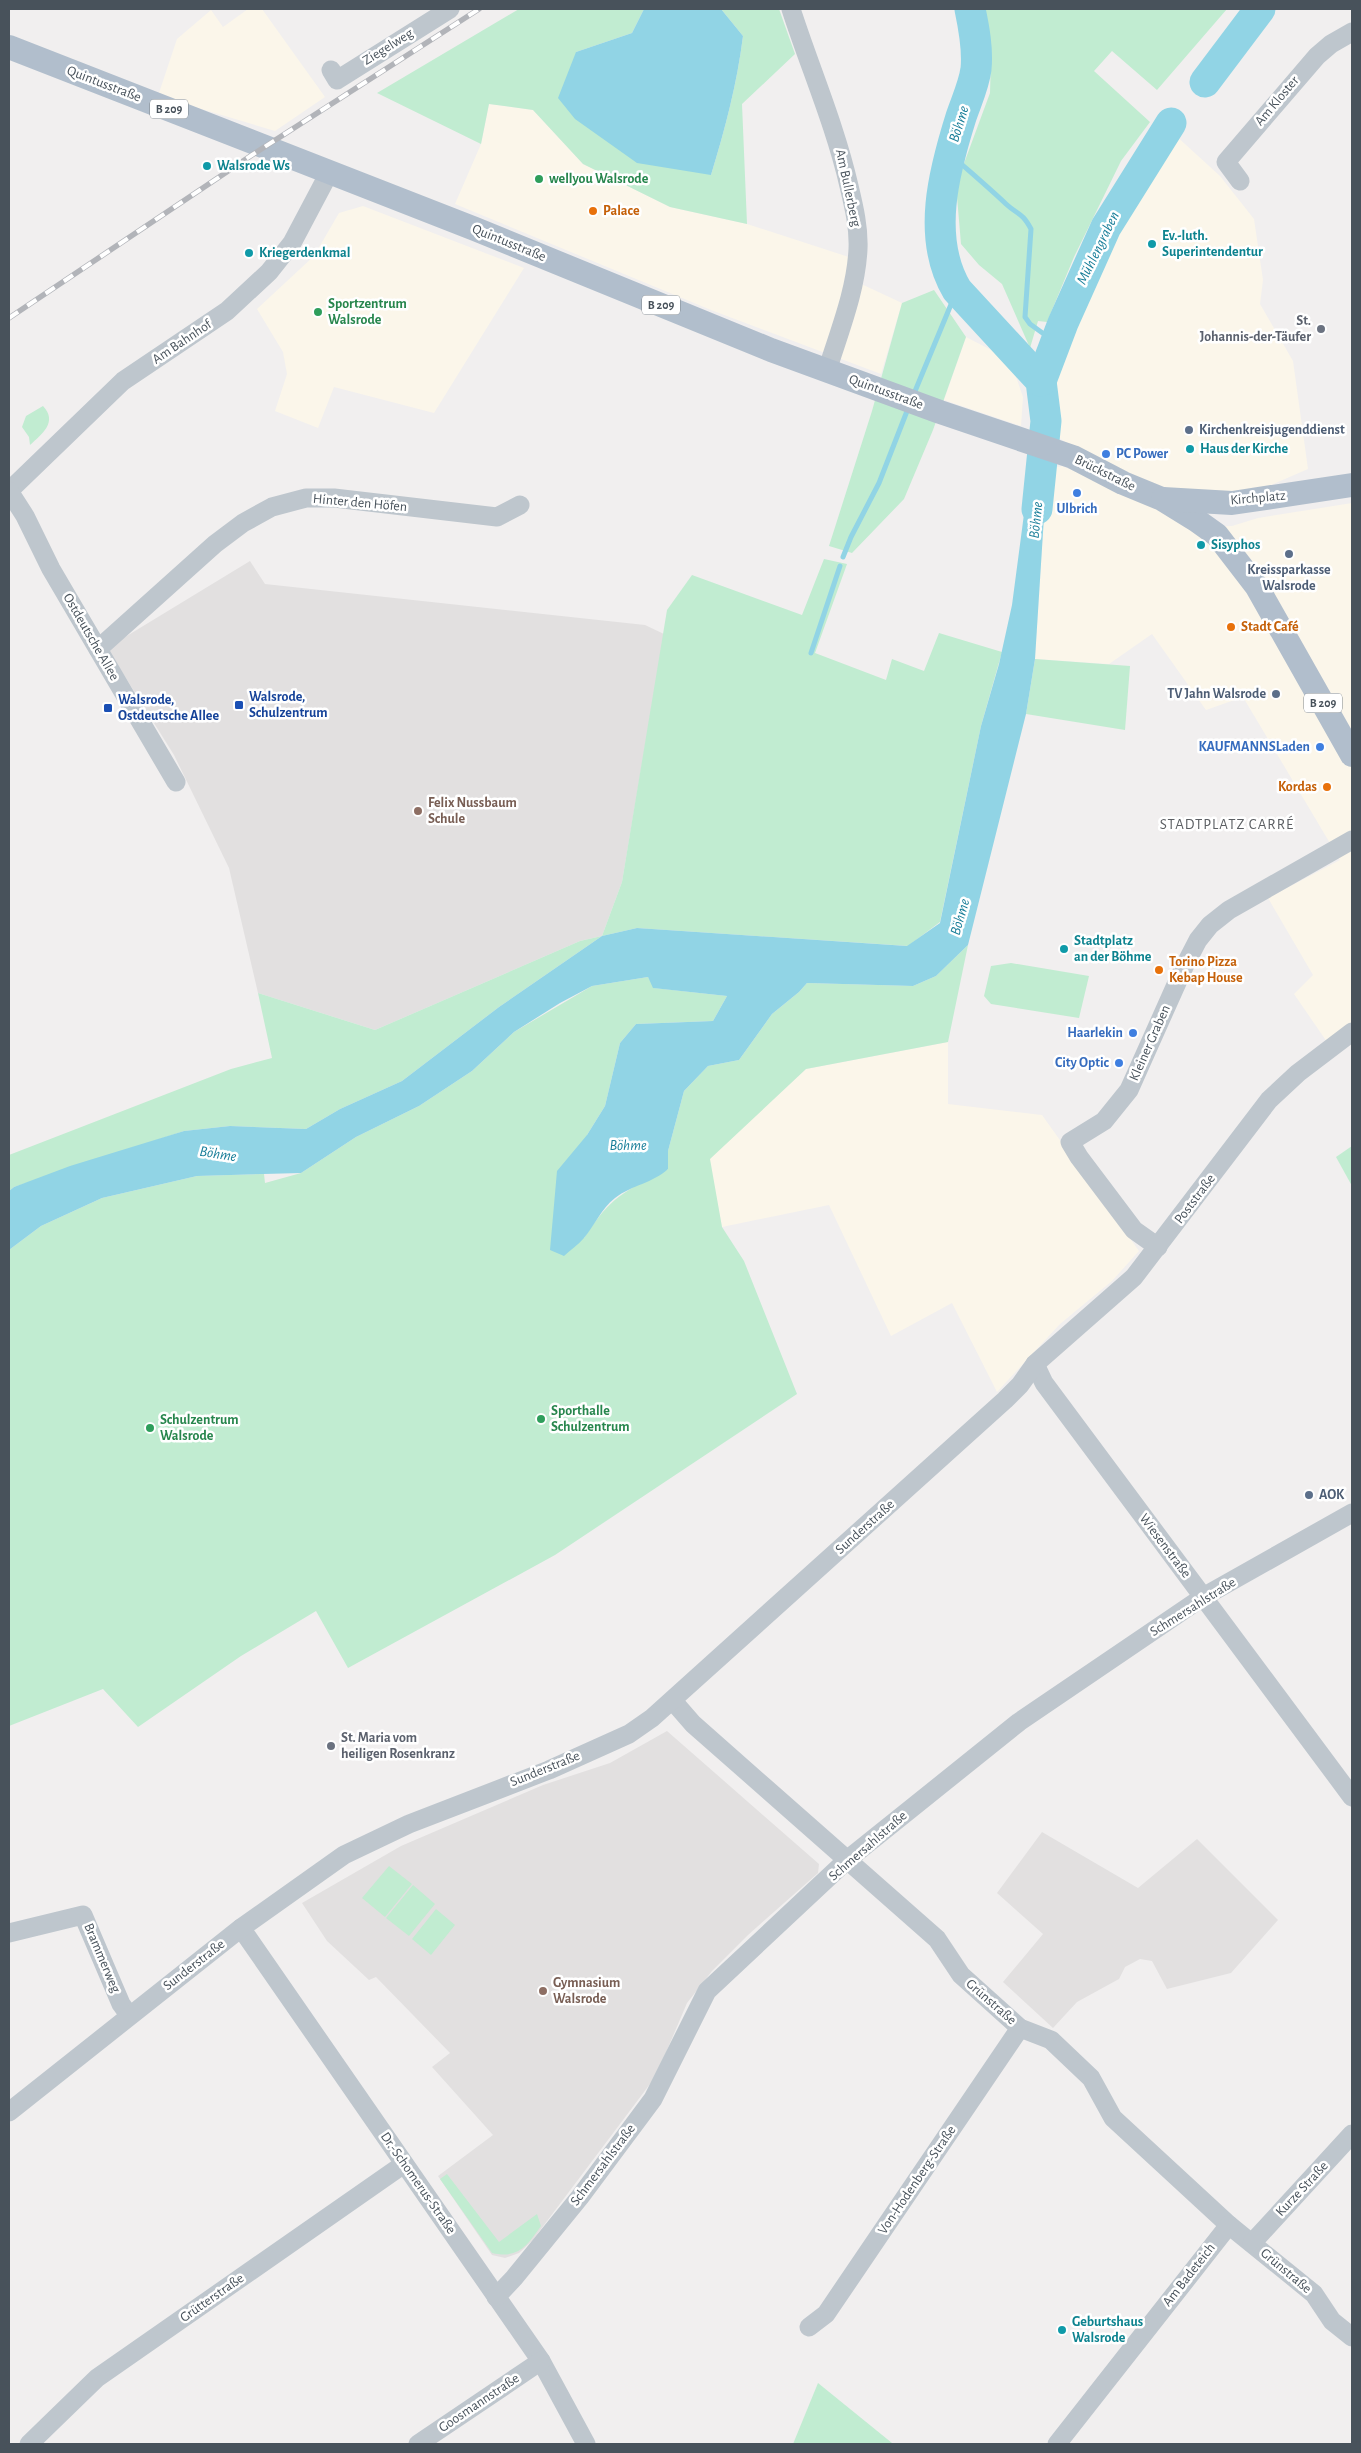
<svg xmlns="http://www.w3.org/2000/svg" width="1361" height="2453" font-family="'Alegreya Sans',sans-serif">
  <style>
    .commercial { fill: #fbf6ea }
    .education { fill: #e2e0e0 }
    .green { fill: #c1ecd1 }
    .water { fill: #91d4e5 }
    .lines { fill: none; stroke-linecap: round; stroke-linejoin: round }
    .stream { stroke: #91d4e5; stroke-width: 5 }
    .river { stroke: #91d4e5; stroke-width: 31 }
    .minor { stroke: #bec6cd; stroke-width: 19 }
    .major { stroke: #b1becc; stroke-width: 24 }
    .rail-casing { stroke: #b2b4b9; stroke-width: 5.5 }
    .rail { stroke: #fff; stroke-width: 4; stroke-dasharray: 11; stroke-linecap: butt }
    .culture-dot { fill: #0f9aa8; stroke: #fff; stroke-width: 2 }
    .leisure-dot { fill: #2e9e5b; stroke: #fff; stroke-width: 2 }
    .food-dot { fill: #e8710a; stroke: #fff; stroke-width: 2 }
    .worship-dot { fill: #6b7280; stroke: #fff; stroke-width: 2 }
    .service-dot { fill: #5c6f8a; stroke: #fff; stroke-width: 2 }
    .shop-dot { fill: #3f7fe0; stroke: #fff; stroke-width: 2 }
    .transit-dot { fill: #1a4fb4; stroke: #fff; stroke-width: 2 }
    .education-dot { fill: #8d6e63; stroke: #fff; stroke-width: 2 }
    .labels { text-anchor: middle; dominant-baseline: central; stroke-width: 5; stroke-linejoin: round; paint-order: stroke }
    .shield { fill: #fff; stroke: #7f868c; stroke-width: 1 }
    .shield-label { font-size: 12px; font-weight: bold; fill: #48525b }
    .street-label { font-size: 14px; fill: #48525b; stroke: #fff }
    .culture-label { font-size: 14px; font-weight: bold; fill: #0d838f; stroke: #fff; text-anchor: start }
    .leisure-label { font-size: 14px; font-weight: bold; fill: #27864d; stroke: #fff; text-anchor: start }
    .food-label { font-size: 14px; font-weight: bold; fill: #c56008; stroke: #fff; text-anchor: start }
    .worship-label { font-size: 14px; font-weight: bold; fill: #5b616d; stroke: #fff; text-anchor: end }
    .service-label { font-size: 14px; font-weight: bold; fill: #4e5e75; stroke: #fff; text-anchor: start }
    .shop-label { font-size: 14px; font-weight: bold; fill: #366cbe; stroke: #fff; text-anchor: end }
    .transit-label { font-size: 14px; font-weight: bold; fill: #164399; stroke: #fff; text-anchor: start }
    .education-label { font-size: 14px; font-weight: bold; fill: #785e54; stroke: #fff; text-anchor: start }
    .water-label { font-size: 15px; font-style: italic; fill: #177d98; stroke: #fff }
    .neighbourhood-label { font-size: 15px; letter-spacing: 1px; fill: #5c5f63; stroke: #fff }
  </style>
  <rect width="100%" height="100%" fill="#f1efef"/>
  <g class="commercial">
    <path d="M 248,9 L 262,9 L 325,97 L 275,131 L 158,96 L 177,39 L 211,10 L 223,27 Z"/>
    <path d="M 489,104 L 533,110 L 583,164 L 670,207 L 747,224 L 858,260 L 857,282 L 902,303 L 881,374 L 711,310 L 455,204 L 481,144 Z"/>
    <path d="M 1174,134 L 1220,176 L 1254,219 L 1263,280 L 1260,304 L 1293,361 L 1308,469 L 1257,491 L 1227,495 L 1153,490 L 1105,467 L 1056,436 L 1051,390 L 1055,369 L 1117,228 Z"/>
    <path d="M 363,206 L 524,268 L 434,413 L 334,387 L 318,428 L 275,411 L 287,374 L 283,352 L 257,309 L 314,256 L 339,213 Z"/>
    <path d="M 966,337 L 997,353 L 1014,371 L 1023,397 L 1021,426 L 944,400 Z"/>
    <path d="M 1062,466 L 1176,513 L 1203,527 L 1232,526 L 1258,518 L 1352,503 L 1352,1042 L 1336,1055 L 1294,994 L 1313,975 L 1268,898 L 1340,860 L 1243,697 L 1206,710 L 1152,634 L 1109,664 L 1035,659 L 1047,469 Z"/>
    <path d="M 948,1042 L 948,1104 L 1042,1115 L 1139,1251 L 1112,1281 L 1060,1324 L 997,1392 L 952,1303 L 891,1336 L 829,1205 L 722,1227 L 709,1159 L 806,1069 Z"/>
  </g>
  <g class="education">
    <path d="M 250,561 L 265,584 L 645,625 L 664,634 L 622,882 L 602,936 L 580,941 L 375,1030 L 258,993 L 229,868 L 174,755 L 107,648 Z"/>
    <path d="M 667,1731 L 819,1864 L 818,1873 L 748,1935 L 712,1971 L 687,2003 L 656,2076 L 532,2241 L 519,2253 L 505,2258 L 492,2255 L 438,2176 L 493,2135 L 432,2067 L 450,2053 L 376,1977 L 369,1980 L 327,1941 L 302,1903 L 401,1846 L 543,1785 L 610,1763 Z"/>
    <path d="M 1042,1832 L 1138,1888 L 1197,1839 L 1278,1920 L 1231,1973 L 1167,1989 L 1152,1961 L 1140,1959 L 1125,1967 L 1119,1979 L 1077,2002 L 1053,2028 L 1003,1982 L 1043,1934 L 997,1893 Z"/>
  </g>
  <g class="green">
    <path d="M 519,9 L 644,9 L 632,33 L 576,52 L 711,175 C 725,129 737,84 743,36 L 721,9 L 779,9 L 795,54 L 742,104 L 747,224 L 670,207 L 583,164 L 533,110 L 489,104 L 481,144 L 377,93 Z"/>
    <path d="M 981,9 L 1227,9 L 1157,90 L 1112,51 L 1094,71 L 1150,122 L 1121,161 L 1074,257 L 1047,322 L 1038,321 L 1030,348 L 1002,284 L 979,265 L 961,244 L 956,185 L 990,93 L 991,58 Z"/>
    <path d="M 934,290 L 966,337 L 933,430 L 904,499 L 852,553 L 829,546 L 872,411 L 902,303 Z"/>
    <path d="M 43,406 C 58,422 42,434 30,445 L 29,437 L 22,427 L 26,416 Z"/>
    <path d="M 824,559 L 847,564 L 815,653 L 886,680 L 892,659 L 924,671 L 939,633 L 1002,652 L 981,726 L 940,922 L 908,946 L 637,928 L 602,936 L 499,1007 L 402,1081 L 340,1109 L 306,1129 L 230,1126 L 184,1131 L 14,1187 L 9,1191 L 9,1155 L 231,1069 L 272,1058 L 258,993 L 375,1030 L 580,941 L 602,936 L 622,882 L 667,610 L 692,575 L 802,615 Z"/>
    <path d="M 1035,659 L 1130,666 L 1125,730 L 1026,714 Z"/>
    <path d="M 968,945 L 948,1042 L 806,1069 L 710,1159 L 722,1227 L 744,1261 L 797,1394 L 555,1555 L 348,1668 L 316,1611 L 241,1656 L 138,1727 L 103,1689 L 9,1726 L 9,1250 L 41,1226 L 102,1198 L 197,1176 L 264,1174 L 265,1183 L 301,1173 L 356,1137 L 419,1106 L 472,1071 L 514,1032 L 592,986 L 648,977 L 654,988 L 727,996 L 713,1021 L 636,1024 L 620,1043 L 605,1106 L 587,1135 L 584,1238 C 611,1196 625,1191 668,1169 L 668,1151 L 684,1091 L 708,1066 L 739,1060 L 772,1014 L 799,992 L 807,983 L 913,986 L 936,976 Z"/>
    <path d="M 1011,963 L 1089,976 L 1079,1018 L 991,1004 L 984,996 L 991,966 Z"/>
    <path d="M 1352,1146 L 1352,1186 L 1336,1157 Z"/>
    <path d="M 389,1866 L 412,1884 L 385,1917 L 362,1898 Z"/>
    <path d="M 413,1885 L 435,1904 L 409,1936 L 386,1918 Z"/>
    <path d="M 436,1909 L 455,1925 L 431,1955 L 412,1939 Z"/>
    <path d="M 447,2174 L 499,2242 L 537,2214 L 541,2226 C 527,2246 518,2259 492,2253 L 440,2179 Z"/>
    <path d="M 818,2383 L 892,2443 L 891,2444 L 793,2444 Z"/>
  </g>
  <g class="water">
    <path d="M 644,9 L 721,9 L 743,36 C 737,84 725,129 711,175 L 637,163 L 575,119 L 558,98 L 576,52 L 632,33 Z"/>
    <path d="M 1031,461 L 1047,469 L 1035,659 L 1026,714 L 968,945 L 936,976 L 913,986 L 807,983 L 799,992 L 772,1014 L 739,1060 L 708,1066 L 684,1091 L 668,1151 L 668,1169 C 653,1183 632,1185 615,1198 C 601,1209 595,1225 584,1238 C 578,1245 570,1250 564,1256 L 550,1250 L 557,1171 L 587,1135 L 605,1106 L 620,1043 L 636,1024 L 713,1021 L 727,996 L 653,988 L 648,977 L 592,986 L 560,1003 L 514,1032 L 472,1071 L 419,1106 L 356,1137 L 301,1173 L 197,1176 L 102,1198 L 41,1226 L 9,1250 L 9,1191 L 14,1187 L 70,1166 L 184,1131 L 230,1126 L 306,1129 L 340,1109 L 402,1081 L 499,1007 L 602,936 L 637,928 L 907,946 L 940,923 L 981,726 L 999,664 L 1012,605 Z"/>
  </g>
  <g class="lines">
    <g class="stream">
      <path d="M 950,154 C 969,171 988,187 1006,204 C 1018,215 1022,212 1031,229 L 1025,317 L 1030,324 L 1055,342"/>
      <path d="M 913,396 L 957,290"/>
      <path d="M 843,557 L 851,537 L 879,483 L 909,406"/>
      <path d="M 811,653 L 840,566"/>
    </g>
    <g class="river">
      <path d="M 970,9 C 974,28 978,49 976,69 C 974,85 966,102 961,117 C 944,171 926,238 957,290 L 1041,381 L 1046,421 L 1037,509"/>
      <path d="M 1205,82 L 1260,9"/>
      <path d="M 1041,381 L 1063,323 L 1106,227 L 1171,123"/>
    </g>
    <g class="minor">
      <path d="M 791,9 C 810,68 835,125 849,186 C 854,207 859,228 858,249 C 856,291 839,332 827,371"/>
      <path d="M 331,70 L 337,80 L 450,9"/>
      <path d="M 1240,181 L 1226,162 L 1317,56 L 1331,44 L 1352,32"/>
      <path d="M 9,491 L 123,381 L 227,311 L 269,272 L 292,243 L 329,173"/>
      <path d="M 9,491 L 25,516 L 51,569 L 176,782"/>
      <path d="M 98,649 L 215,544 L 243,523 L 272,507 L 306,498 L 334,498 L 497,517 L 520,505"/>
      <path d="M 1158,1247 L 1134,1230 L 1079,1157 L 1070,1142 L 1104,1121 L 1129,1090 L 1184,967 L 1198,940 L 1210,925 L 1229,910 L 1352,840"/>
      <path d="M 1035,1364 L 1044,1383 L 1352,1797"/>
      <path d="M 673,1701 L 693,1724 L 937,1939 L 961,1975 L 1020,2028 L 1051,2040 L 1091,2078 L 1113,2118 L 1229,2225 L 1314,2294 L 1332,2321 L 1352,2337"/>
      <path d="M 241,1928 L 541,2361 L 586,2444"/>
      <path d="M 9,1933 L 83,1915 L 121,2004 L 129,2015"/>
      <path d="M 9,2112 L 241,1928 L 344,1855 L 409,1824 L 549,1770 L 629,1734 L 652,1718 L 1005,1400 L 1020,1385 L 1035,1364 L 1134,1277 L 1269,1100 L 1298,1073 L 1352,1032"/>
      <path d="M 1252,2243 L 1352,2134"/>
      <path d="M 496,2297 L 514,2278 L 580,2197 L 653,2099 L 707,1991 L 847,1860 L 1019,1722 L 1203,1597 L 1352,1513"/>
      <path d="M 809,2327 L 826,2314 L 1020,2028"/>
      <path d="M 29,2444 L 97,2378 L 404,2164"/>
      <path d="M 418,2444 L 541,2361"/>
      <path d="M 1057,2444 L 1229,2225"/>
    </g>
    <g class="major">
      <path d="M 9,47 L 475,229 L 771,350 L 940,412 L 1073,457 L 1123,483 L 1162,499 L 1196,520 L 1217,535 L 1257,587 L 1352,755"/>
      <path d="M 1163,499 L 1232,503 L 1352,485"/>
    </g>
    <defs>
      <path id="rail" d="M 9,318 L 252,155 L 479,9"/>
    </defs>
    <use href="#rail" class="rail-casing"/>
    <use href="#rail" class="rail"/>
  </g>
  <g class="culture-dot">
    <circle cx="207" cy="166" r="5"/>
    <circle cx="1152" cy="244" r="5"/>
    <circle cx="249" cy="253" r="5"/>
    <circle cx="1190" cy="449" r="5"/>
    <circle cx="1201" cy="545" r="5"/>
    <circle cx="1064" cy="949" r="5"/>
    <circle cx="1062" cy="2330" r="5"/>
  </g>
  <g class="leisure-dot">
    <circle cx="539" cy="179" r="5"/>
    <circle cx="318" cy="312" r="5"/>
    <circle cx="541" cy="1419" r="5"/>
    <circle cx="150" cy="1428" r="5"/>
  </g>
  <g class="food-dot">
    <circle cx="593" cy="211" r="5"/>
    <circle cx="1231" cy="627" r="5"/>
    <circle cx="1327" cy="787" r="5"/>
    <circle cx="1159" cy="970" r="5"/>
  </g>
  <g class="worship-dot">
    <circle cx="1321" cy="329" r="5"/>
    <circle cx="331" cy="1746" r="5"/>
  </g>
  <g class="service-dot">
    <circle cx="1189" cy="430" r="5"/>
    <circle cx="1289" cy="554" r="5"/>
    <circle cx="1276" cy="694" r="5"/>
    <circle cx="1309" cy="1495" r="5"/>
  </g>
  <g class="shop-dot">
    <circle cx="1106" cy="454" r="5"/>
    <circle cx="1077" cy="493" r="5"/>
    <circle cx="1320" cy="747" r="5"/>
    <circle cx="1133" cy="1033" r="5"/>
    <circle cx="1119" cy="1063" r="5"/>
  </g>
  <g class="transit-dot">
    <rect x="234" y="700" width="10" height="10" rx="2.5"/>
    <rect x="103" y="703" width="10" height="10" rx="2.5"/>
  </g>
  <g class="education-dot">
    <circle cx="418" cy="811" r="5"/>
    <circle cx="543" cy="1991" r="5"/>
  </g>
  <g class="labels">
    <g class="shield">
      <rect x="150" y="99.5" width="38" height="19" rx="4"/>
      <rect x="642" y="295.5" width="38" height="19" rx="4"/>
      <rect x="1304" y="693.5" width="38" height="19" rx="4"/>
    </g>
    <g class="shield-label">
      <text x="169" y="109">B 209</text>
      <text x="661" y="305">B 209</text>
      <text x="1323" y="703">B 209</text>
    </g>
    <g class="street-label">
      <text transform="translate(388 47) rotate(-32)">Ziegelweg</text>
      <text transform="translate(104 84) rotate(21)">Quintusstraße</text>
      <text transform="translate(1277 101) rotate(-50)">Am Kloster</text>
      <text transform="translate(848 188) rotate(78)">Am Bullerberg</text>
      <text transform="translate(509 243) rotate(22)">Quintusstraße</text>
      <text transform="translate(182 342) rotate(-34)">Am Bahnhof</text>
      <text transform="translate(886 392) rotate(20)">Quintusstraße</text>
      <text transform="translate(1105 473) rotate(26)">Brückstraße</text>
      <text transform="translate(1258 498) rotate(-5)">Kirchplatz</text>
      <text transform="translate(360 503) rotate(5)">Hinter den Höfen</text>
      <text transform="translate(91 637) rotate(60)">Ostdeutsche Allee</text>
      <text transform="translate(1150 1043) rotate(-66)">Kleiner Graben</text>
      <text transform="translate(1195 1199) rotate(-53)">Poststraße</text>
      <text transform="translate(865 1527) rotate(-42)">Sunderstraße</text>
      <text transform="translate(1165 1546) rotate(53)">Wiesenstraße</text>
      <text transform="translate(1193 1607) rotate(-32)">Schmersahlstraße</text>
      <text transform="translate(545 1769) rotate(-22)">Sunderstraße</text>
      <text transform="translate(868 1846) rotate(-41)">Schmersahlstraße</text>
      <text transform="translate(102 1958) rotate(67)">Brammerweg</text>
      <text transform="translate(194 1965) rotate(-38)">Sunderstraße</text>
      <text transform="translate(991 2002) rotate(41)">Grünstraße</text>
      <text transform="translate(603 2165) rotate(-53)">Schmersahlstraße</text>
      <text transform="translate(917 2180) rotate(-56)">Von-Hodenberg-Straße</text>
      <text transform="translate(418 2183) rotate(55)">Dr.-Schomerus-Straße</text>
      <text transform="translate(1302 2189) rotate(-47)">Kurze Straße</text>
      <text transform="translate(1286 2271) rotate(40)">Grünstraße</text>
      <text transform="translate(1189 2275) rotate(-52)">Am Badeteich</text>
      <text transform="translate(212 2298) rotate(-35)">Grütterstraße</text>
      <text transform="translate(479 2403) rotate(-34)">Goosmannstraße</text>
    </g>
    <g class="culture-label">
      <text x="217" y="166">Walsrode Ws</text>
      <text x="1162" y="236">Ev.-luth.<tspan x="1162" dy="16">Superintendentur</tspan></text>
      <text x="259" y="253">Kriegerdenkmal</text>
      <text x="1200" y="449">Haus der Kirche</text>
      <text x="1211" y="545">Sisyphos</text>
      <text x="1074" y="941">Stadtplatz<tspan x="1074" dy="16">an der Böhme</tspan></text>
      <text x="1072" y="2322">Geburtshaus<tspan x="1072" dy="16">Walsrode</tspan></text>
    </g>
    <g class="leisure-label">
      <text x="549" y="179">wellyou Walsrode</text>
      <text x="328" y="304">Sportzentrum<tspan x="328" dy="16">Walsrode</tspan></text>
      <text x="551" y="1411">Sporthalle<tspan x="551" dy="16">Schulzentrum</tspan></text>
      <text x="160" y="1420">Schulzentrum<tspan x="160" dy="16">Walsrode</tspan></text>
    </g>
    <g class="food-label">
      <text x="603" y="211">Palace</text>
      <text x="1241" y="627">Stadt Café</text>
      <text x="1317" y="787" text-anchor="end">Kordas</text>
      <text x="1169" y="962">Torino Pizza<tspan x="1169" dy="16">Kebap House</tspan></text>
    </g>
    <g class="worship-label">
      <text x="1311" y="321">St.<tspan x="1311" dy="16">Johannis-der-Täufer</tspan></text>
      <text x="341" y="1738" text-anchor="start">St. Maria vom<tspan x="341" dy="16">heiligen Rosenkranz</tspan></text>
    </g>
    <g class="service-label">
      <text x="1199" y="430">Kirchenkreisjugenddienst</text>
      <text x="1289" y="570" text-anchor="middle">Kreissparkasse<tspan x="1289" dy="16">Walsrode</tspan></text>
      <text x="1266" y="694" text-anchor="end">TV Jahn Walsrode</text>
      <text x="1319" y="1495">AOK</text>
    </g>
    <g class="shop-label">
      <text x="1116" y="454" text-anchor="start">PC Power</text>
      <text x="1077" y="509" text-anchor="middle">Ulbrich</text>
      <text x="1310" y="747">KAUFMANNSLaden</text>
      <text x="1123" y="1033">Haarlekin</text>
      <text x="1109" y="1063">City Optic</text>
    </g>
    <g class="transit-label">
      <text x="249" y="697">Walsrode,<tspan x="249" dy="16">Schulzentrum</tspan></text>
      <text x="118" y="700">Walsrode,<tspan x="118" dy="16">Ostdeutsche Allee</tspan></text>
    </g>
    <g class="education-label">
      <text x="428" y="803">Felix Nussbaum<tspan x="428" dy="16">Schule</tspan></text>
      <text x="553" y="1983">Gymnasium<tspan x="553" dy="16">Walsrode</tspan></text>
    </g>
    <g class="water-label">
      <text transform="translate(959 124) rotate(-73)">Böhme</text>
      <text transform="translate(1098 248) rotate(-64)">Mühlengraben</text>
      <text transform="translate(1036 520) rotate(-84)">Böhme</text>
      <text transform="translate(960 917) rotate(-74)">Böhme</text>
      <text x="628" y="1145">Böhme</text>
      <text transform="translate(218 1154) rotate(9)">Böhme</text>
    </g>
    <g class="neighbourhood-label">
      <text x="1227" y="824">STADTPLATZ CARRÉ</text>
    </g>
  </g>
  <rect width="1361" height="2453" fill="none" stroke="#48525b" stroke-width="20"/>
</svg>
